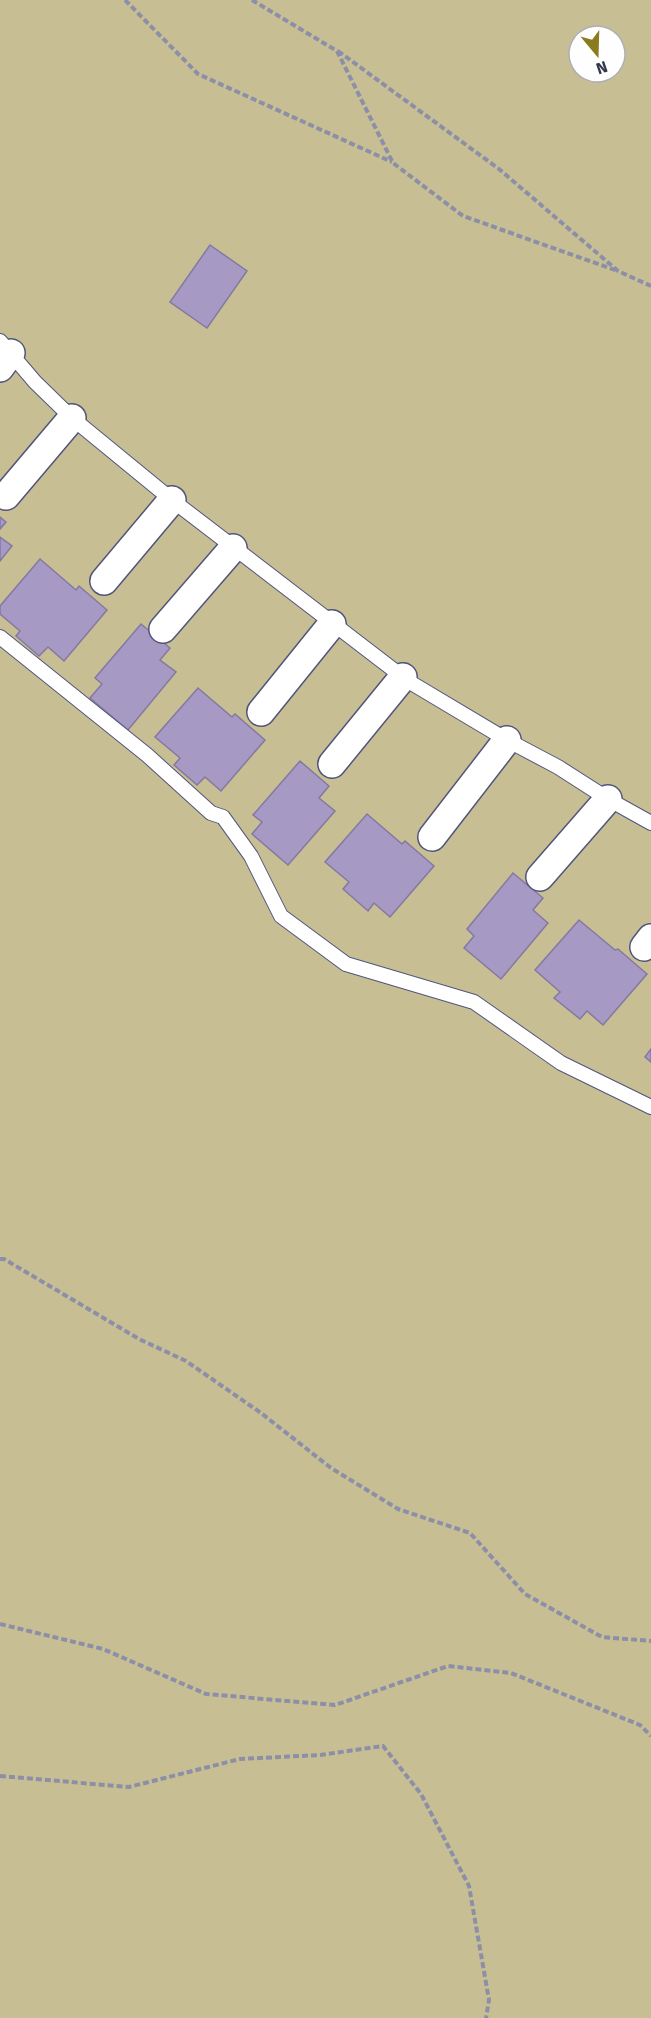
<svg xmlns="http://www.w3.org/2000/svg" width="651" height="2018" font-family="'Fira Sans',sans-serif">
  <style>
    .green { fill: #c7bf93; fill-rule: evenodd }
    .building { fill: #a699c4; stroke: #8578a1; stroke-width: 1.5 }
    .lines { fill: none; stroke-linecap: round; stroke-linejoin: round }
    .lane-casing { stroke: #51557c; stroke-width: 16 }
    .street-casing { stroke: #51557c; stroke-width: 30 }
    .path { stroke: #8c8fa7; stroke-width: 4; stroke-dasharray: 6 3; stroke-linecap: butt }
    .lane { stroke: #fff; stroke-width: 14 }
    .street { stroke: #fff; stroke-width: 27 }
  </style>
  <rect width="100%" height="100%" fill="#d7dbf7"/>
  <path class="green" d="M 0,0 L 651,0 L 651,2018 L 0,2018 ZM 579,36 L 615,36 L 615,72 L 579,72 Z"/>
  <g class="building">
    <path d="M 210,245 L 247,271 L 207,328 L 170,302 Z"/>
    <path d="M 0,517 L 6,522 L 0,529 Z"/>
    <path d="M 0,537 L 12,546 L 0,561 Z"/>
    <path d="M 40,559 L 76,590 L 79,586 L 107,610 L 64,661 L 48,647 L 39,656 L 16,636 L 20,631 L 0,614 L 0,606 Z"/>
    <path d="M 141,624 L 170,648 L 160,660 L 176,672 L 128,730 L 90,698 L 102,684 L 95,678 Z"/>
    <path d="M 198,688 L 232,717 L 235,714 L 265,740 L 221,791 L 205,777 L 197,785 L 174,765 L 180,758 L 155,737 Z"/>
    <path d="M 300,761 L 329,786 L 319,798 L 335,811 L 288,865 L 252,834 L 262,822 L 253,815 Z"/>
    <path d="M 367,814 L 402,844 L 405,841 L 434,866 L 390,917 L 374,903 L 368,911 L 343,889 L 349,882 L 325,862 Z"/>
    <path d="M 513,873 L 543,898 L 533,910 L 548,923 L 501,979 L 464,948 L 474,936 L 467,929 Z"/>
    <path d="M 579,920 L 615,950 L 618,949 L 647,974 L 603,1025 L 587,1011 L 580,1019 L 554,998 L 560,992 L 535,970 Z"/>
    <path d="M 651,1049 L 651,1062 L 645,1057 Z"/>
  </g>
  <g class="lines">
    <defs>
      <g id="lane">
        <path d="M 0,341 L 35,382 L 72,418 L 172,500 L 408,681 L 507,740 L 558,767 L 608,799 L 651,823"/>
        <path d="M 0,637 L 147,755 L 211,813 L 223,817 L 251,856 L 281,916 L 346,964 L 474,1002 L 561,1063 L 651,1107"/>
      </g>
      <g id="street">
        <path d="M 0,368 L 11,353"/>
        <path d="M 6,496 L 72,418"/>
        <path d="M 104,581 L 172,500"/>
        <path d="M 163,629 L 233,548"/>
        <path d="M 261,712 L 332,624"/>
        <path d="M 332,764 L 403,677"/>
        <path d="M 432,837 L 507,740"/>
        <path d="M 540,877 L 608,799"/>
        <path d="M 644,947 L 651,938"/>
      </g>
    </defs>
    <use href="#lane" class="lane-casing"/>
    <use href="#street" class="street-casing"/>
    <g class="path">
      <path d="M 125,0 L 198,74 L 392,162"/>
      <path d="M 252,0 L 337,51 L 393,163 L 463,216 L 618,271"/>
      <path d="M 338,51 L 499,169 L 618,271 L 651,286"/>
      <path d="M 0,1259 L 4,1259 L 139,1339 L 186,1361 L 261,1413 L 331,1468 L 398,1509 L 470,1533 L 525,1594 L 602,1637 L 651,1641"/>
      <path d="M 0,1624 L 103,1649 L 206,1694 L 335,1705 L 448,1666 L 511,1673 L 640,1725 L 651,1736"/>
      <path d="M 0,1776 L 129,1787 L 240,1759 L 320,1755 L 383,1746 L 421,1794 L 469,1886 L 489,2000 L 486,2018"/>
    </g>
    <use href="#lane" class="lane"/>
    <use href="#street" class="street"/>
  </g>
  <g transform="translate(597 54) rotate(161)"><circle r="28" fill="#fefefe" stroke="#adaeb6" stroke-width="1.5"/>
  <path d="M0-4.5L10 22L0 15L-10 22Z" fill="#8a7b20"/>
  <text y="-9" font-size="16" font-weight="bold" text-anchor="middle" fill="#343649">N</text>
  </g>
</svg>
